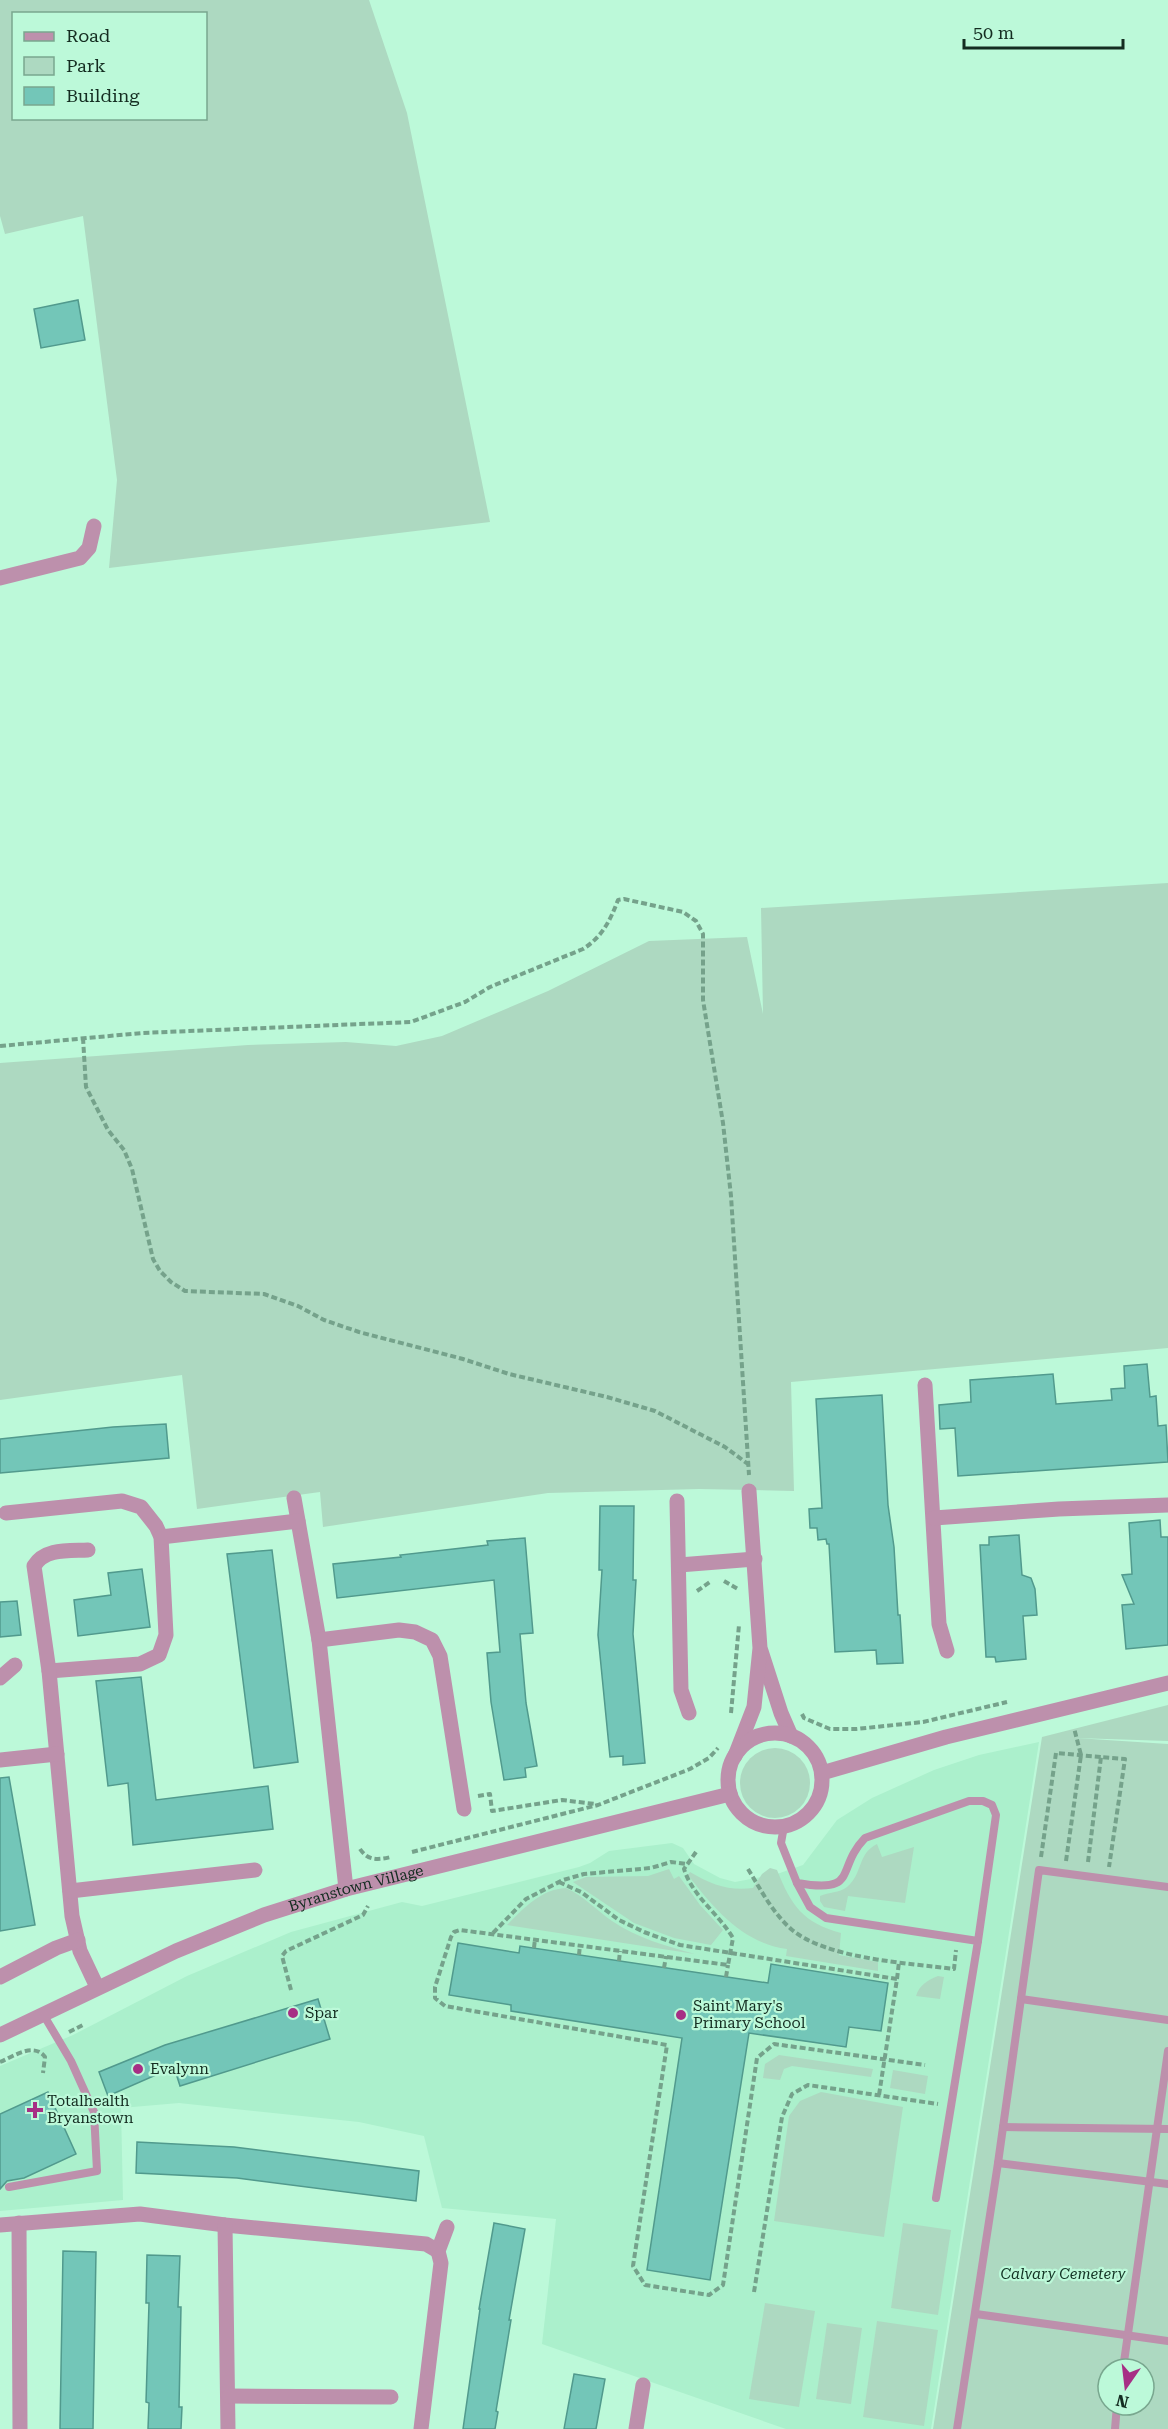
<svg xmlns="http://www.w3.org/2000/svg" width="1168" height="2429" font-family="'Roboto Serif',serif">
  <style>
    .built { fill: #abf0cc }
    .green { fill: #add9c1; fill-rule: evenodd }
    .building { fill: #73c6b8; stroke: #519a8d; stroke-width: 1.5 }
    .lines { fill: none; stroke-linecap: round; stroke-linejoin: round }
    .path { stroke: #75a28b; stroke-width: 4; stroke-dasharray: 6 3; stroke-linecap: butt }
    .service { stroke: #bd90ac; stroke-width: 8 }
    .minor { stroke: #bd90ac; stroke-width: 15 }
    .tertiary { stroke: #bd90ac; stroke-width: 15 }
    .poi-dot { fill: #a72f85; stroke: #bcf9d9; stroke-width: 2 }
    .labels { text-anchor: middle; dominant-baseline: central; stroke-width: 4.5; stroke-linejoin: round; paint-order: stroke }
    .street-label { font-size: 15px; fill: #142d21; stroke: #bcf9d9 }
    .poi-label { font-size: 15px; fill: #142d21; stroke: #bcf9d9; text-anchor: start }
    .park-label { font-size: 15px; font-style: italic; fill: #133224; stroke: #bcf9d9 }
  </style>
  <rect width="100%" height="100%" fill="#bcf9d9"/>
  <path class="built" d="M 1039,1742 L 931,2429 L 786,2429 L 542,2344 L 556,2219 L 442,2208 L 424,2136 L 359,2122 L 179,2103 L 121,2108 L 123,2200 L 0,2211 L 0,2066 L 73,2035 L 187,1976 L 291,1932 L 402,1902 L 422,1906 L 579,1867 L 590,1863 L 609,1851 L 672,1843 L 683,1848 L 694,1864 L 720,1878 L 735,1882 L 777,1874 L 803,1865 L 837,1820 L 872,1798 L 934,1770 L 979,1755 Z"/>
  <g class="green">
    <path d="M 0,0 L 369,0 L 407,113 L 490,522 L 109,568 L 117,480 L 83,216 L 5,234 L 0,216 ZM 14,14 L 206,14 L 206,118 L 14,118 Z"/>
    <path d="M 1168,883 L 1168,1348 L 791,1382 L 794,1491 L 699,1489 L 548,1493 L 323,1527 L 320,1492 L 197,1509 L 182,1375 L 0,1400 L 0,1063 L 248,1045 L 346,1042 L 396,1046 L 442,1036 L 548,991 L 649,941 L 747,937 L 763,1014 L 761,908 Z"/>
    <path d="M 1168,1705 L 1168,1741 L 1076,1738 L 1168,1744 L 1168,2429 L 933,2429 L 1042,1737 ZM 1108,2369 L 1144,2369 L 1144,2405 L 1108,2405 Z"/>
    <circle cx="775" cy="1783" r="35"/>
    <path d="M 877,1844 L 882,1857 L 914,1847 L 905,1903 L 848,1896 L 845,1911 L 824,1907 L 820,1901 L 820,1896 C 829,1892 839,1893 847,1887 C 863,1874 857,1854 877,1844 Z"/>
    <path d="M 770,1868 L 777,1870 C 791,1905 803,1923 841,1933 L 839,1955 L 878,1962 L 878,1971 L 786,1956 L 787,1949 C 743,1943 714,1909 688,1875 L 690,1872 C 712,1885 729,1891 753,1888 L 762,1874 Z"/>
    <path d="M 669,1869 L 674,1879 L 679,1876 L 700,1905 L 723,1930 L 711,1945 L 674,1938 L 634,1923 L 573,1882 L 586,1877 L 648,1876 Z"/>
    <path d="M 566,1888 C 584,1896 596,1910 612,1921 C 637,1938 666,1946 695,1954 L 507,1925 C 523,1909 541,1889 566,1888 Z"/>
    <path d="M 938,1976 L 944,1977 L 940,1999 L 916,1996 C 919,1985 928,1980 938,1976 Z"/>
    <path d="M 779,2055 L 873,2069 L 871,2077 L 792,2066 L 784,2069 L 780,2080 L 763,2078 L 765,2064 Z"/>
    <path d="M 893,2070 L 928,2076 L 925,2094 L 890,2088 Z"/>
    <path d="M 821,2092 L 903,2107 L 884,2237 L 774,2221 L 789,2116 L 800,2101 Z"/>
    <path d="M 903,2223 L 951,2230 L 938,2315 L 891,2308 Z"/>
    <path d="M 765,2303 L 815,2311 L 799,2407 L 749,2399 Z"/>
    <path d="M 877,2321 L 938,2330 L 924,2426 L 863,2417 Z"/>
    <path d="M 827,2323 L 862,2328 L 851,2404 L 816,2399 Z"/>
  </g>
  <g class="building">
    <path d="M 78,300 L 85,340 L 41,348 L 34,309 Z"/>
    <path d="M 1147,1364 L 1150,1397 L 1156,1396 L 1158,1426 L 1166,1425 L 1168,1462 L 958,1476 L 955,1428 L 940,1429 L 939,1405 L 971,1402 L 970,1380 L 1053,1374 L 1056,1404 L 1112,1400 L 1111,1389 L 1125,1388 L 1124,1366 Z"/>
    <path d="M 882,1395 L 888,1505 L 894,1547 L 898,1615 L 900,1615 L 903,1663 L 877,1664 L 876,1650 L 835,1652 L 829,1544 L 827,1544 L 826,1539 L 818,1540 L 817,1528 L 810,1528 L 809,1509 L 822,1508 L 816,1399 Z"/>
    <path d="M 166,1424 L 169,1458 L 0,1473 L 0,1439 L 113,1427 Z"/>
    <path d="M 600,1506 L 634,1506 L 633,1580 L 636,1580 L 633,1634 L 645,1763 L 623,1765 L 623,1756 L 610,1757 L 598,1635 L 602,1570 L 599,1570 Z"/>
    <path d="M 1160,1520 L 1161,1537 L 1168,1537 L 1168,1645 L 1126,1649 L 1122,1605 L 1134,1604 L 1122,1575 L 1132,1574 L 1129,1523 Z"/>
    <path d="M 1019,1535 L 1022,1575 L 1031,1578 L 1035,1589 L 1037,1615 L 1023,1616 L 1026,1659 L 996,1662 L 995,1657 L 986,1657 L 980,1545 L 989,1545 L 989,1537 Z"/>
    <path d="M 525,1538 L 533,1633 L 520,1634 L 526,1703 L 537,1766 L 525,1768 L 526,1777 L 504,1780 L 491,1702 L 487,1653 L 500,1652 L 494,1580 L 337,1598 L 333,1564 L 401,1557 L 400,1555 L 488,1545 L 487,1541 Z"/>
    <path d="M 272,1550 L 298,1762 L 254,1768 L 227,1554 Z"/>
    <path d="M 142,1569 L 150,1627 L 78,1636 L 74,1600 L 111,1595 L 108,1573 Z"/>
    <path d="M 17,1601 L 21,1635 L 0,1637 L 0,1602 Z"/>
    <path d="M 141,1677 L 156,1800 L 268,1786 L 273,1829 L 133,1845 L 128,1783 L 108,1786 L 96,1681 Z"/>
    <path d="M 9,1777 L 35,1925 L 0,1931 L 0,1778 Z"/>
    <path d="M 458,1943 L 519,1953 L 520,1946 L 768,1983 L 771,1964 L 888,1983 L 881,2031 L 849,2027 L 846,2047 L 749,2033 L 710,2280 L 647,2270 L 682,2038 L 511,2011 L 511,2005 L 449,1995 Z"/>
    <path d="M 318,1999 L 330,2039 L 180,2086 L 174,2067 L 108,2096 L 99,2072 L 165,2045 Z"/>
    <path d="M 48,2092 L 76,2154 L 24,2178 L 7,2181 L 0,2189 L 0,2114 Z"/>
    <path d="M 137,2142 L 234,2147 L 419,2171 L 416,2201 L 237,2178 L 136,2173 Z"/>
    <path d="M 494,2223 L 525,2229 L 509,2320 L 511,2320 L 496,2411 L 498,2412 L 495,2429 L 463,2429 L 480,2309 L 479,2309 Z"/>
    <path d="M 63,2251 L 96,2252 L 93,2429 L 60,2429 Z"/>
    <path d="M 147,2255 L 180,2256 L 178,2307 L 181,2307 L 179,2407 L 182,2407 L 181,2429 L 148,2429 L 149,2403 L 146,2402 L 149,2303 L 146,2303 Z"/>
    <path d="M 574,2374 L 605,2379 L 596,2429 L 564,2429 Z"/>
  </g>
  <g class="lines">
    <g class="path">
      <path d="M 83,1038 L 86,1087 L 108,1130 L 124,1150 L 132,1169 L 153,1259 L 160,1271 L 171,1282 L 185,1291 L 264,1294 L 298,1306 L 324,1320 L 359,1332 L 463,1359 L 509,1374 L 607,1397 L 655,1411 L 725,1447 L 748,1464"/>
      <path d="M 0,1046 L 142,1033 L 411,1022 L 465,1002 L 490,987 L 583,949 C 602,937 610,921 618,900 L 624,899 L 683,912 L 696,921 L 703,934 L 703,1000 L 723,1123 L 731,1196 L 749,1475"/>
      <path d="M 724,1581 L 738,1589"/>
      <path d="M 697,1591 L 710,1582"/>
      <path d="M 731,1713 L 739,1625"/>
      <path d="M 802,1714 L 804,1718 L 830,1729 L 856,1729 L 923,1722 L 1007,1702"/>
      <path d="M 478,1796 L 490,1794 L 492,1811 L 562,1800 L 595,1804"/>
      <path d="M 360,1849 C 368,1861 378,1860 391,1857"/>
      <path d="M 412,1852 L 598,1805 L 690,1769 L 709,1758 L 718,1748"/>
      <path d="M 696,1852 L 684,1869 C 693,1897 718,1913 733,1938 L 728,1965 L 460,1930 L 454,1932 L 451,1937 L 435,1987 L 435,1998 L 445,2006 L 667,2045 L 633,2266 L 645,2285 L 709,2295 L 723,2285 L 757,2058 L 774,2044 L 925,2065"/>
      <path d="M 1041,1857 L 1056,1753 L 1101,1757"/>
      <path d="M 1066,1861 L 1081,1755 L 1074,1728"/>
      <path d="M 1088,1862 L 1101,1757 L 1125,1759 L 1109,1867"/>
      <path d="M 748,1869 C 761,1890 772,1912 791,1929 C 826,1959 908,1963 954,1969 L 956,1950"/>
      <path d="M 559,1882 L 581,1892 L 619,1920 L 644,1932 L 680,1945 L 897,1979 L 879,2095"/>
      <path d="M 493,1933 L 526,1899 L 563,1880 L 584,1874 L 651,1868 L 671,1862 L 687,1864"/>
      <path d="M 534,1948 L 535,1939"/>
      <path d="M 579,1955 L 580,1945"/>
      <path d="M 619,1961 L 620,1951"/>
      <path d="M 664,1968 L 666,1956"/>
      <path d="M 726,1977 L 728,1965"/>
      <path d="M 897,1979 L 899,1962"/>
      <path d="M 291,1990 L 282,1956 L 286,1951 L 363,1915 L 368,1906"/>
      <path d="M 69,2032 L 85,2024"/>
      <path d="M 0,2062 C 14,2056 34,2042 45,2057 L 43,2073"/>
      <path d="M 754,2292 L 782,2117 L 792,2094 L 808,2085 L 938,2104"/>
    </g>
    <g class="service">
      <path d="M 784,1826 L 781,1843 L 797,1883 C 860,1894 835,1869 865,1838 L 969,1801 L 983,1801 L 992,1805 L 996,1815 L 978,1941"/>
      <path d="M 797,1883 L 810,1907 L 826,1918 L 978,1941 L 936,2198"/>
      <path d="M 1021,1999 L 1168,2020"/>
      <path d="M 1003,2127 L 1168,2129"/>
      <path d="M 998,2163 L 1039,1870 L 1168,1887"/>
      <path d="M 9,2187 L 97,2171 L 94,2112 L 71,2061 L 43,2014"/>
      <path d="M 976,2314 L 1168,2341"/>
      <path d="M 1123,2369 L 1168,2051"/>
      <path d="M 957,2429 L 998,2163 L 1168,2184"/>
      <path d="M 1115,2429 L 1117,2405"/>
    </g>
    <g class="minor">
      <path d="M 0,578 L 80,558 L 89,548 L 94,526"/>
      <path d="M 925,1385 L 939,1624 L 947,1651"/>
      <path d="M 294,1498 L 319,1640 L 346,1889"/>
      <path d="M 677,1501 L 681,1690 L 689,1713"/>
      <path d="M 6,1513 L 122,1501 L 141,1507 L 156,1526 L 161,1537 L 166,1635 L 159,1655 L 140,1664 L 49,1671"/>
      <path d="M 934,1518 L 1059,1509 L 1168,1505"/>
      <path d="M 161,1537 L 298,1521"/>
      <path d="M 88,1550 C 69,1551 45,1548 34,1566 L 49,1671 L 72,1916 L 80,1951 L 97,1987"/>
      <path d="M 679,1565 L 755,1559"/>
      <path d="M 319,1640 L 399,1630 L 415,1632 L 432,1640 L 440,1656 L 464,1809"/>
      <path d="M 761,1651 L 781,1713 L 791,1736"/>
      <path d="M 0,1678 L 15,1665"/>
      <path d="M 735,1756 L 754,1707 L 760,1648 L 749,1491"/>
      <path d="M 0,1760 L 57,1754"/>
      <path d="M 70,1891 L 255,1870"/>
      <path d="M 0,1977 L 56,1948 L 78,1940"/>
      <path d="M 19,2223 L 20,2429"/>
      <path d="M 0,2225 L 140,2214 L 225,2225 L 426,2244 L 438,2251"/>
      <path d="M 225,2225 L 228,2429"/>
      <path d="M 229,2396 L 391,2397"/>
      <path d="M 421,2429 L 441,2263 L 438,2251 L 447,2227"/>
      <path d="M 636,2429 L 643,2385"/>
    </g>
    <g class="tertiary">
      <circle cx="775" cy="1780" r="47"/>
      <path d="M 822,1773 L 946,1737 L 1168,1683"/>
      <path id="s1" d="M 0,2035 L 176,1951 L 264,1915 L 346,1889 L 730,1794"/>
    </g>
  </g>
  <g class="poi-dot">
    <circle cx="293" cy="2013" r="6"/>
    <circle cx="681" cy="2015" r="6"/>
    <circle cx="138" cy="2069" r="6"/>
    <path d="M32 2101h6v6h6v6h-6v6h-6v-6h-6v-6h6z"/>
  </g>
  <g class="labels">
    <g class="street-label">
      <text stroke="none"><textPath href="#s1" startOffset="386">Byranstown Village</textPath></text>
    </g>
    <g class="poi-label">
      <text x="693" y="2006">Saint Mary's<tspan x="693" dy="17">Primary School</tspan></text>
      <text x="305" y="2013">Spar</text>
      <text x="150" y="2069">Evalynn</text>
      <text x="47" y="2101">Totalhealth<tspan x="47" dy="17">Bryanstown</tspan></text>
    </g>
    <g class="park-label">
      <text x="1063" y="2274">Calvary Cemetery</text>
    </g>
  </g>
  <rect x="12" y="12" width="195" height="108" fill="#bcf9d9" stroke="#79a78f" stroke-width="1.5"/>
  <rect x="24" y="32" width="30" height="9" fill="#bd90ac" stroke="#79a78f" stroke-width="1.5"/>
  <text x="66" y="42" font-size="18" fill="#142d21">Road</text>
  <rect x="24" y="57" width="30" height="18" fill="#add9c1" stroke="#79a78f" stroke-width="1.5"/>
  <text x="66" y="72" font-size="18" fill="#142d21">Park</text>
  <rect x="24" y="87" width="30" height="18" fill="#73c6b8" stroke="#79a78f" stroke-width="1.5"/>
  <text x="66" y="102" font-size="18" fill="#142d21">Building</text>
  <g transform="translate(1126 2387) rotate(194)"><circle r="28" fill="#bcf9d9" stroke="#79a78f" stroke-width="1.5"/>
  <path d="M0-4.5L10 22L0 15L-10 22Z" fill="#a72f85"/>
  <text y="-9" font-size="16" font-weight="bold" text-anchor="middle" fill="#142d21">N</text>
  </g>
  <path d="M964 39v9h159v-9" fill="none" stroke="#142d21" stroke-width="3"/>
  <text x="973" y="39" font-size="18" fill="#142d21" stroke="#bcf9d9" stroke-width="4.5" paint-order="stroke">50 m</text>
</svg>
